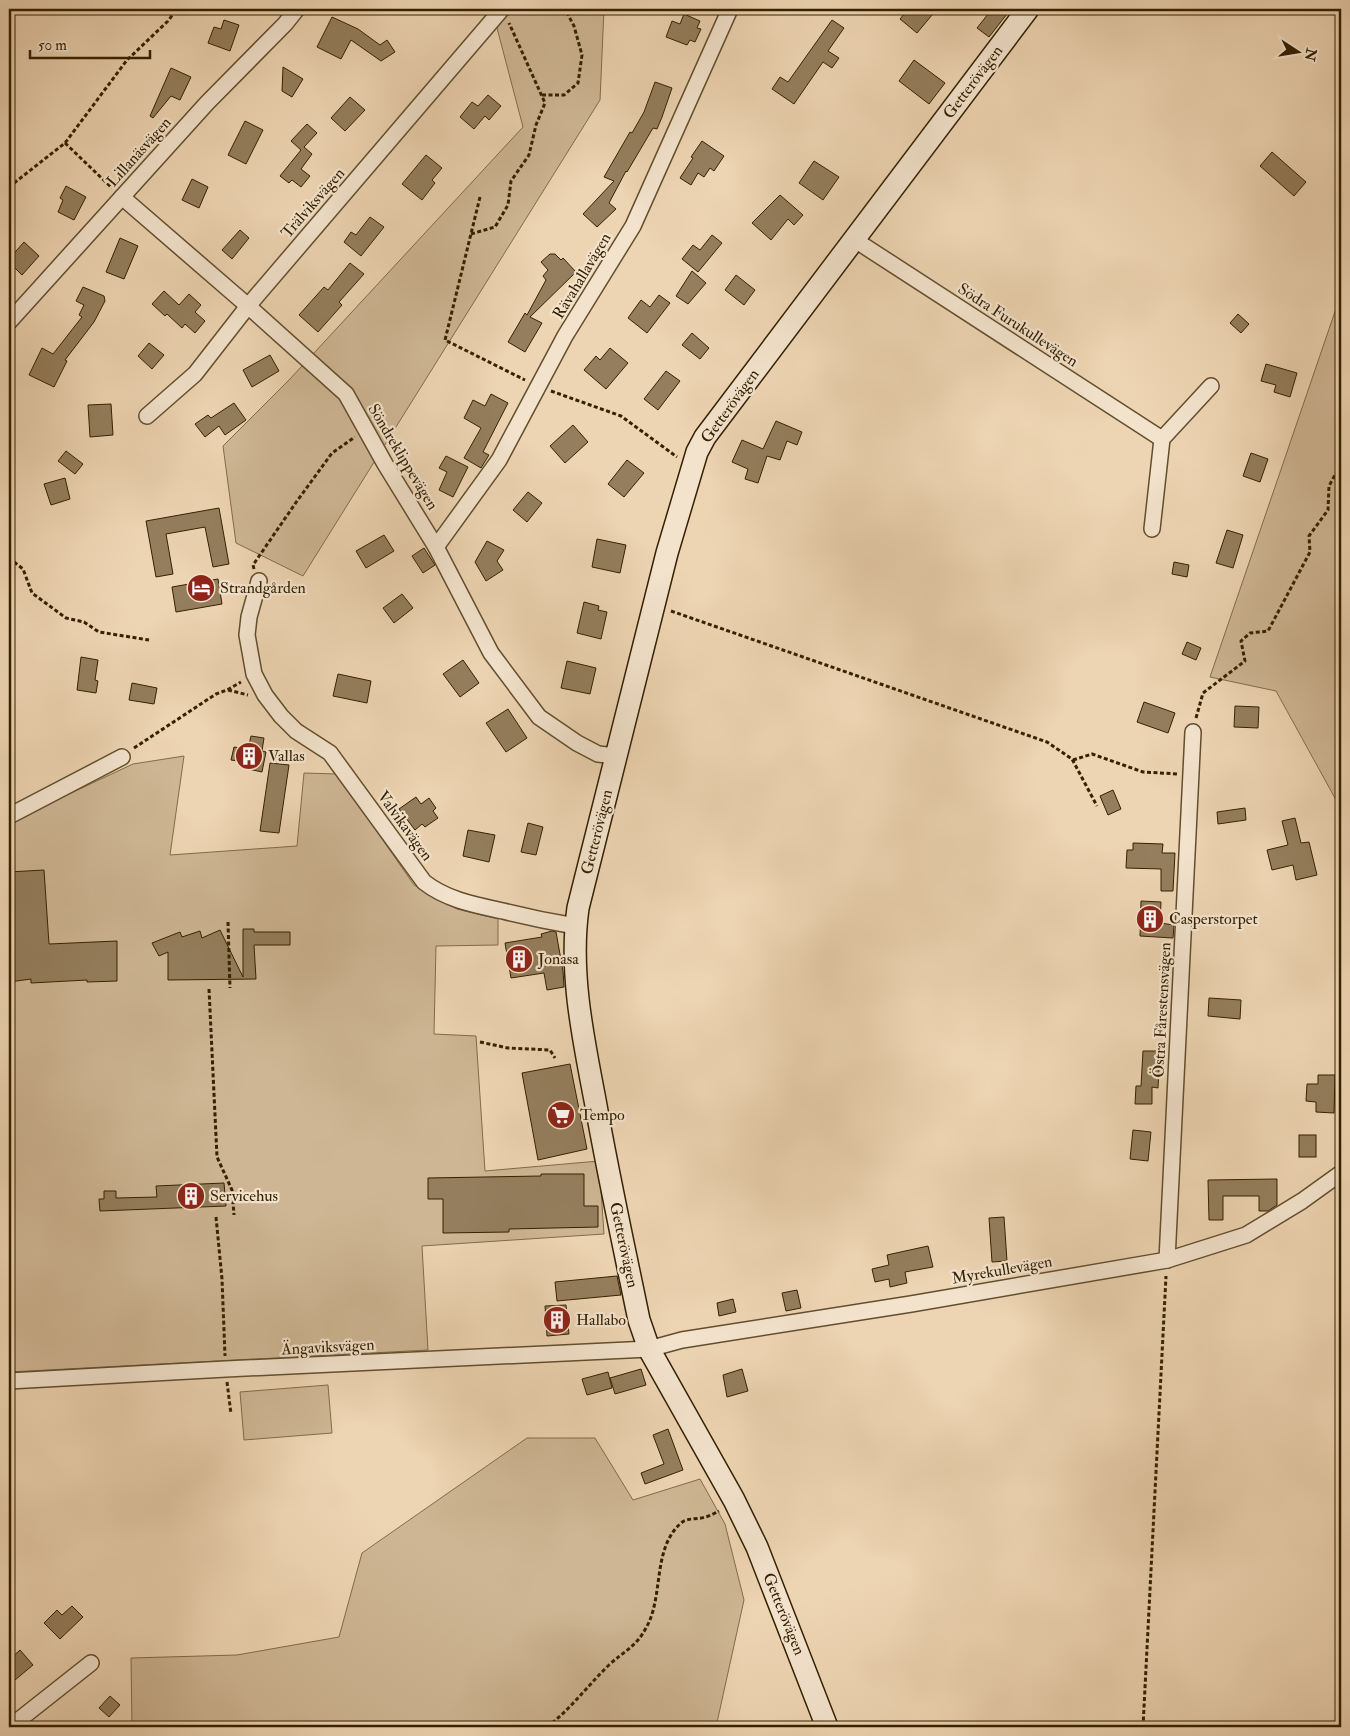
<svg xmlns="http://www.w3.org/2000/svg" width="1350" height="1736" font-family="'IM FELL Double Pica',serif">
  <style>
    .green { fill: #ceb694; stroke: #816c4a }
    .building { fill: #947e5d; stroke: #342101 }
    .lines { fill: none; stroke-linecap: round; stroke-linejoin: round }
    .street-casing { stroke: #624e2d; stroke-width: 18 }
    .secondary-casing { stroke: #342101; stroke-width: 24 }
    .path { stroke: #342101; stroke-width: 3; stroke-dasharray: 4 2.5; stroke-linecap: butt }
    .street { stroke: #f3e3cd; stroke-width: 15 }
    .secondary { stroke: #f3e3cd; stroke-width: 21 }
    .labels { text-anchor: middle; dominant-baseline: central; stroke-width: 4.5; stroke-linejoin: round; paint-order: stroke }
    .street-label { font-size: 16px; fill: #342101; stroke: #f3e3cd }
    .poi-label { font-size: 16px; fill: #342101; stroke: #f3e3cd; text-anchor: start }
  </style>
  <rect width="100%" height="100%" fill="#edd4b2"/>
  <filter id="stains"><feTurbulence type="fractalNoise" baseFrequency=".004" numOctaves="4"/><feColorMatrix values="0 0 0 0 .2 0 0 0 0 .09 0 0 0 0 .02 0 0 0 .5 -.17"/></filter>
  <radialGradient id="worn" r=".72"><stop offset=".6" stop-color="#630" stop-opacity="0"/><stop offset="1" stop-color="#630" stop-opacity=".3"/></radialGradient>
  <g class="green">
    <path d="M 492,9 L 604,9 L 600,100 L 303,576 L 236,543 L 223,446 L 289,380 L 523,127 Z"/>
    <path d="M 1341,294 L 1341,809 L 1276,691 L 1210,677 Z"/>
    <path d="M 184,756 L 170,855 L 297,846 L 304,773 L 337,774 L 414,885 L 457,909 L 498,919 L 498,945 L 436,946 L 434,1034 L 476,1036 L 485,1171 L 599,1161 L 604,1234 L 422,1246 L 428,1350 L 9,1372 L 9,822 L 133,764 Z"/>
    <path d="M 328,1385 L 332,1433 L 244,1440 L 240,1392 Z"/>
    <path d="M 527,1438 L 595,1438 L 633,1500 L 700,1479 L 725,1524 L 744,1600 L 716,1727 L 132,1727 L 131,1658 L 237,1655 L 339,1637 L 362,1553 Z"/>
  </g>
  <g class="building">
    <path d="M 908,9 L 937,9 L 917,33 L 900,19 Z"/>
    <path d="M 992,9 L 1011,9 L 989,37 L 977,28 Z"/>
    <path d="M 684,14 L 700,21 L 697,28 L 701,29 L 695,42 L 690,40 L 687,45 L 666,37 L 672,21 L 680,24 Z"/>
    <path d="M 332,17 L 358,29 L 380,45 L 387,40 L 395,52 L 381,61 L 351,40 L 341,59 L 317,47 Z"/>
    <path d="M 224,20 L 239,25 L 230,51 L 208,43 L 214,27 L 221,29 Z"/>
    <path d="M 832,20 L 844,28 L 828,51 L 839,58 L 832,68 L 823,62 L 794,104 L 772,89 L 780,77 L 788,82 Z"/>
    <path d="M 914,60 L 945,83 L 929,104 L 899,81 Z"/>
    <path d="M 283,67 L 303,79 L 292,97 L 282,91 Z"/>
    <path d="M 171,68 L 191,77 L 180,100 L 171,96 L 153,118 L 150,116 Z"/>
    <path d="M 655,82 L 672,88 L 662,117 L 657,129 L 653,128 L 627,172 L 626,171 L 609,203 L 616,209 L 597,227 L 583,214 L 614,181 L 604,177 L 630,132 L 632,133 L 644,112 Z"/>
    <path d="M 488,95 L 501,106 L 489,120 L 485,116 L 474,129 L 460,117 L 472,102 L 478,106 Z"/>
    <path d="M 350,97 L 365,110 L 345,131 L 331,118 Z"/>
    <path d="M 245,121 L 263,130 L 246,164 L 228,155 Z"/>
    <path d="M 307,124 L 317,133 L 304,147 L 312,154 L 301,169 L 310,176 L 301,187 L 292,180 L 289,183 L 280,176 L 301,150 L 291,141 Z"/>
    <path d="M 702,141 L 724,156 L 714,171 L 710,168 L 704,177 L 698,173 L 691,185 L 680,178 L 693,158 L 691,157 Z"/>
    <path d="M 1272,152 L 1306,182 L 1294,196 L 1260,166 Z"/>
    <path d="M 426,155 L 442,168 L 432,180 L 435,183 L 422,200 L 402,184 Z"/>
    <path d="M 814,161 L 839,177 L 823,200 L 799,183 Z"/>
    <path d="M 192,179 L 208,187 L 199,208 L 182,200 Z"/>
    <path d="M 66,186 L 86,197 L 74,220 L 58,212 L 63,200 L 60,198 Z"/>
    <path d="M 780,195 L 803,215 L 794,225 L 788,219 L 771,240 L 752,223 Z"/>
    <path d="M 370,217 L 384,227 L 361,256 L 344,242 L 351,232 L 356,235 Z"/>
    <path d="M 240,230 L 249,238 L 232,259 L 222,250 Z"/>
    <path d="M 712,235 L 722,243 L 698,272 L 682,259 L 693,245 L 700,250 Z"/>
    <path d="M 120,238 L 138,246 L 124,279 L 106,272 Z"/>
    <path d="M 24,242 L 39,256 L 22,275 L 9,262 L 9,259 Z"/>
    <path d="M 550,254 L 555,254 L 561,260 L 563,258 L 576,272 L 530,317 L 542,323 L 525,352 L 508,342 L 525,313 L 527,315 L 546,280 L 543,276 L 548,270 L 541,262 Z"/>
    <path d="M 350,263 L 364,274 L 339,302 L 342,305 L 318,332 L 299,315 L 324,287 L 328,290 Z"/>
    <path d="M 692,271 L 706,283 L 688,304 L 676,296 Z"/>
    <path d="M 736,275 L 755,290 L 744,305 L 725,290 Z"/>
    <path d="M 83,287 L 104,296 L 105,301 L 94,322 L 65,360 L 67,361 L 54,387 L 29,375 L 42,348 L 53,354 L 82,317 L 79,315 L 84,305 L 76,301 Z"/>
    <path d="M 164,291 L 179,305 L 189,294 L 201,305 L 195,312 L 205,321 L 195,333 L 185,324 L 182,328 L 167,314 L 165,316 L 152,304 Z"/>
    <path d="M 659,295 L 670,303 L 647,333 L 628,318 L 641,300 L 650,307 Z"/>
    <path d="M 1238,314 L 1249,324 L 1241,333 L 1230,323 Z"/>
    <path d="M 692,333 L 709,348 L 700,359 L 682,345 Z"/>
    <path d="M 149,343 L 164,355 L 152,369 L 138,356 Z"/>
    <path d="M 610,348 L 628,363 L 606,389 L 584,370 L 596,356 L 600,360 Z"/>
    <path d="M 270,355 L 279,371 L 252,387 L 243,370 Z"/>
    <path d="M 1266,364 L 1297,373 L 1290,397 L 1274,392 L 1276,385 L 1261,381 Z"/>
    <path d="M 666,371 L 680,381 L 658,410 L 644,399 Z"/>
    <path d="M 491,394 L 508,403 L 483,452 L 489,455 L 481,468 L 464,458 L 481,428 L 464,418 L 473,400 L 485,406 Z"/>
    <path d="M 234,403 L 246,420 L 225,435 L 219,426 L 205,437 L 195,424 L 208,415 L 211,418 Z"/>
    <path d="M 111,404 L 113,435 L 90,437 L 88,405 Z"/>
    <path d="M 776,421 L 802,432 L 797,445 L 787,441 L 780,460 L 767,456 L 758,483 L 745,479 L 748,469 L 732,462 L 742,440 L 763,449 Z"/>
    <path d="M 573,425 L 588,442 L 565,463 L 550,446 Z"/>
    <path d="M 66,451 L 83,464 L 75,474 L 58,461 Z"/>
    <path d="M 1251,453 L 1268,459 L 1260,482 L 1243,476 Z"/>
    <path d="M 446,456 L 468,467 L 453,497 L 439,490 L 447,472 L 439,468 Z"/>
    <path d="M 627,460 L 644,473 L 624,497 L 608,484 Z"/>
    <path d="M 65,478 L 70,499 L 51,505 L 44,484 Z"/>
    <path d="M 528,492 L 542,503 L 527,522 L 513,510 Z"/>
    <path d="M 219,508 L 229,564 L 213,567 L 205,527 L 166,534 L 173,574 L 156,577 L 146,521 Z"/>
    <path d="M 1227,530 L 1243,535 L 1233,568 L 1216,563 Z"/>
    <path d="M 384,535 L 394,551 L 366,568 L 356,551 Z"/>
    <path d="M 597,539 L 626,545 L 620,573 L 592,567 Z"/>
    <path d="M 487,541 L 504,550 L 497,561 L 503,570 L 486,581 L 475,562 Z"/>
    <path d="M 424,548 L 435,565 L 423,573 L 412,556 Z"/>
    <path d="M 1174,562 L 1189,565 L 1187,577 L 1172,574 Z"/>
    <path d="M 218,579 L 222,604 L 176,612 L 172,587 Z"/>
    <path d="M 402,594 L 413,608 L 394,623 L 383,608 Z"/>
    <path d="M 584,602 L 599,606 L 598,610 L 607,612 L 601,639 L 577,633 Z"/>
    <path d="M 1187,642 L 1201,648 L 1196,660 L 1182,654 Z"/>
    <path d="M 81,657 L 98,660 L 95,680 L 98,681 L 96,693 L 77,690 Z"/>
    <path d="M 463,660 L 479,683 L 460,697 L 443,674 Z"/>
    <path d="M 567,661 L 596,668 L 590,694 L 561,688 Z"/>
    <path d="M 338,674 L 371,681 L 367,703 L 333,696 Z"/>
    <path d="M 132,683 L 157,688 L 154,704 L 129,700 Z"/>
    <path d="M 1144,702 L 1175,713 L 1168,733 L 1137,722 Z"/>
    <path d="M 1235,706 L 1259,707 L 1258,728 L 1234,727 Z"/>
    <path d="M 508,709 L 527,738 L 506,752 L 486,723 Z"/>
    <path d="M 251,736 L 264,738 L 262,751 L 266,752 L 262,772 L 244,768 L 245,762 L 231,760 L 234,747 L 248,749 Z"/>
    <path d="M 270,763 L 289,765 L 279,833 L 260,831 Z"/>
    <path d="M 1113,790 L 1121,809 L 1108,815 L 1100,796 Z"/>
    <path d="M 416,797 L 421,804 L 429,798 L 436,808 L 433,811 L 438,818 L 425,827 L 422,824 L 415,830 L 399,809 Z"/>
    <path d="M 1245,808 L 1246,820 L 1218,824 L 1217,812 Z"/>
    <path d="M 1295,818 L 1301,843 L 1309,842 L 1317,875 L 1296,880 L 1293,865 L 1272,870 L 1267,850 L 1288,845 L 1282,821 Z"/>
    <path d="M 528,823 L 543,827 L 536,855 L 521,852 Z"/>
    <path d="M 468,830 L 495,835 L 489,862 L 463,856 Z"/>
    <path d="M 1133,843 L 1163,844 L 1162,853 L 1175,853 L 1173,891 L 1161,891 L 1161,869 L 1126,868 L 1127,850 L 1133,850 Z"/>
    <path d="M 44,870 L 49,944 L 117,941 L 117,981 L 87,982 L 87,980 L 31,983 L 31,979 L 9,982 L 9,872 Z"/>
    <path d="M 1141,901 L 1161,902 L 1160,923 L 1174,925 L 1173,938 L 1140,936 Z"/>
    <path d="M 243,929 L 254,929 L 254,932 L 290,932 L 290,945 L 254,945 L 256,979 L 168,980 L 168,952 L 159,956 L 152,943 L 180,932 L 182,937 L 200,931 L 202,938 L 220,930 L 243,977 Z"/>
    <path d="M 552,931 L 556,932 L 563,971 L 564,987 L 547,990 L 544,973 L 511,978 L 505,943 L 542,937 L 541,934 Z"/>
    <path d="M 1209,998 L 1241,1000 L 1240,1019 L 1208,1016 Z"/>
    <path d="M 1143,1051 L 1160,1051 L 1158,1088 L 1152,1087 L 1152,1104 L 1135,1104 L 1136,1086 L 1141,1086 Z"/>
    <path d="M 570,1064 L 587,1149 L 538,1160 L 522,1073 Z"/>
    <path d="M 1318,1075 L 1335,1075 L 1334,1113 L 1316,1112 L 1316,1102 L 1306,1101 L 1307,1084 L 1318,1084 Z"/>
    <path d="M 1133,1130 L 1151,1132 L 1148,1161 L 1130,1159 Z"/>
    <rect x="1299" y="1135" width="17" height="22"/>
    <path d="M 541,1174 L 584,1174 L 584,1206 L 598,1206 L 598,1227 L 509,1229 L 509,1232 L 443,1233 L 443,1199 L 428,1199 L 428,1178 L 541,1176 Z"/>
    <path d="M 1277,1179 L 1277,1205 L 1268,1211 L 1259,1211 L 1259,1196 L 1223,1196 L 1223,1220 L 1209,1220 L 1208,1180 Z"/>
    <path d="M 224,1183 L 226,1206 L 100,1211 L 99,1199 L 104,1199 L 104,1191 L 116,1191 L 116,1198 L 157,1197 L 156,1186 Z"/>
    <path d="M 1004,1217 L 1007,1261 L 992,1262 L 989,1218 Z"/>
    <path d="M 928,1246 L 933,1267 L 905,1272 L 907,1283 L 890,1287 L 889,1279 L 875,1282 L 872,1269 L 889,1265 L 887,1255 Z"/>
    <path d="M 617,1276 L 621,1295 L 557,1301 L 555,1282 Z"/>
    <path d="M 797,1290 L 801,1308 L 786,1311 L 782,1293 Z"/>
    <path d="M 733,1299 L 736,1312 L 719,1316 L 717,1303 Z"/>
    <path d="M 566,1305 L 569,1334 L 547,1336 L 545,1306 Z"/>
    <path d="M 641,1369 L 646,1385 L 615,1394 L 610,1378 Z"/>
    <path d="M 742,1369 L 748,1391 L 727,1397 L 723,1375 Z"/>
    <path d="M 608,1372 L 612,1388 L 587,1395 L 582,1379 Z"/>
    <path d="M 668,1429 L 683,1470 L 645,1484 L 641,1473 L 664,1464 L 653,1435 Z"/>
    <path d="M 72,1606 L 83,1617 L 60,1639 L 44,1623 L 57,1610 L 62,1615 Z"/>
    <path d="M 20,1650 L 33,1665 L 9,1685 L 9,1660 Z"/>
    <path d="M 110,1696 L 120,1705 L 109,1717 L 99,1708 Z"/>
  </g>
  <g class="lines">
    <defs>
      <g id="street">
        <path d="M 122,197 L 248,306 L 346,394 L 385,464 L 436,547 L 491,653 L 539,717 L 577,743 L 598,754 L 616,756"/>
        <path d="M 855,240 L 1162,439"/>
        <path d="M 9,322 L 207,103 L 285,24 L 297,9"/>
        <path d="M 147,416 L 195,374 L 248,306 L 502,9"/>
        <path d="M 1152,529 L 1162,439 L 1211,386"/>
        <path d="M 436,547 L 499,460 L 565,336 L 633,226 L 730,9"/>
        <path d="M 259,581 L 249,617 L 247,635 L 254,674 L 265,695 L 281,716 L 296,731 L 330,753 L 424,882 C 447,900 475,905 503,911 C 527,917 551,922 575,926"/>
        <path d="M 9,816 L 122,757"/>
        <path d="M 1167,1260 L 1193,732"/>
        <path d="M 9,1381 L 226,1369 L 649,1349 L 682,1340 L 911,1304 L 1167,1260 L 1246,1235 L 1302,1201 L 1341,1173"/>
        <path d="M 10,1727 L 91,1663"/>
      </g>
      <path id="secondary" d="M 827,1727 L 757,1547 L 734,1500 L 649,1349 L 639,1320 C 624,1247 608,1174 595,1100 C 583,1037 569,972 578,908 L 667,553 L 697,452 L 705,437 L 1028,9"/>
    </defs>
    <use href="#street" class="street-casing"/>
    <use href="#secondary" class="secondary-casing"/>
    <g class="path">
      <path d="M 542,95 L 564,95 L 578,83 L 582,55 L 574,26 L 565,9"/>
      <path d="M 65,143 L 112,188"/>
      <path d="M 9,187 L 65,143 L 127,60 L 168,21 L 177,9"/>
      <path d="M 480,197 L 445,340 L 525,380"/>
      <path d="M 471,234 L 495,227 L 508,205 L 511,181 L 529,155 L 536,125 L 545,103 L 509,23"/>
      <path d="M 551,391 L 621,416 L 677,457"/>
      <path d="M 9,558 L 23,569 L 32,593 L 66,618 L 84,622 L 99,632 L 149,640"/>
      <path d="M 254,569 L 253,565 L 297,501 L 332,453 L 355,437"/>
      <path d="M 671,611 L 1047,742 L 1072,759 L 1097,806"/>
      <path d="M 228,690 L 248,695"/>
      <path d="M 1196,718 L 1203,693 L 1245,661 L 1241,641 L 1250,633 L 1268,631 L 1310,552 L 1309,536 L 1328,510 L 1329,486 L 1341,464"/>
      <path d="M 134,748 L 216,694 L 227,690 L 241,682"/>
      <path d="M 1073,760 L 1092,754 L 1143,772 L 1178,774"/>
      <path d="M 228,922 L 230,988"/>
      <path d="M 209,989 L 217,1157 L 232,1190 L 234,1215"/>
      <path d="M 480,1042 L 508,1048 L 550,1050 L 555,1058"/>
      <path d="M 216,1217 L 222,1279 L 225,1356"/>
      <path d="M 227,1382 L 231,1414"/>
      <path d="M 547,1727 C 571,1709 588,1685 609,1665 C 624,1651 636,1647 646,1628 C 664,1597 652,1550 680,1524 C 687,1517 697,1520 705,1517 C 710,1516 715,1513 719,1511"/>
      <path d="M 1143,1727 L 1166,1276"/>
    </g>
    <use href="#street" class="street"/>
    <use href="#secondary" class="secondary"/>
  </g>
  <defs>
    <symbol id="hotel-disc" viewBox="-11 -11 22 22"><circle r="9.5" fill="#8f2418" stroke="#f3e3cd"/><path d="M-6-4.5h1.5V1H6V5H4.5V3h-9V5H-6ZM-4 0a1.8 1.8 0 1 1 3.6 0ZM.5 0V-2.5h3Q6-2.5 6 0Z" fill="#fff"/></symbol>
    <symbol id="building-disc" viewBox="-11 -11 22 22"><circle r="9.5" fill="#8f2418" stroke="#f3e3cd"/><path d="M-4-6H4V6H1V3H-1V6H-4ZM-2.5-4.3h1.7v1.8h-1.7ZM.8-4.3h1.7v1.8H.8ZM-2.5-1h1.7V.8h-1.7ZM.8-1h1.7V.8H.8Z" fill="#fff"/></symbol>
    <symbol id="supermarket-disc" viewBox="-11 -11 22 22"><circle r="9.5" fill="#8f2418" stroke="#f3e3cd"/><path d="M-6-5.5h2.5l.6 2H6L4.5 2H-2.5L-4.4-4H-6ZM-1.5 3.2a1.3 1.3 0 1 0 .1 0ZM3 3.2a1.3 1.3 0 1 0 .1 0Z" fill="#fff"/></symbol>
  </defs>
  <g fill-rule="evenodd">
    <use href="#hotel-disc" x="185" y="572" width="32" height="32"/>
    <use href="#building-disc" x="233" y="740" width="32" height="32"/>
    <use href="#building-disc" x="1134" y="903" width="32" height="32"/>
    <use href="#building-disc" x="503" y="943" width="32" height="32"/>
    <use href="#supermarket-disc" x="545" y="1099" width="32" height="32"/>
    <use href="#building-disc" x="175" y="1180" width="32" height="32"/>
    <use href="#building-disc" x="541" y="1304" width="32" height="32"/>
  </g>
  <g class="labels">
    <g class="street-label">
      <text transform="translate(973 82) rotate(-53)">Getterövägen</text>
      <text transform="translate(139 152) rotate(-48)">Lillanäsvägen</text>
      <text transform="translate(313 203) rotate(-49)">Trälviksvägen</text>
      <text transform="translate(582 276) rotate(-59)">Rävahallavägen</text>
      <text transform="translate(1018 325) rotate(33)">Södra Furukullevägen</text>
      <text transform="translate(730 406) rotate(-54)">Getterövägen</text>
      <text transform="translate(403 457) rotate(59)">Söndreklippevägen</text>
      <text transform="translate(405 826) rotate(54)">Valvikavägen</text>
      <text transform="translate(597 832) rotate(-76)">Getterövägen</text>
      <text transform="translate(1162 1010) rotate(-87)">Östra Fårestensvägen</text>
      <text transform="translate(624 1245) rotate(78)">Getterövägen</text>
      <text transform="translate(1002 1270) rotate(-10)">Myrekullevägen</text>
      <text transform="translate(328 1347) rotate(-3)">Ängaviksvägen</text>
      <text transform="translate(784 1614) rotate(68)">Getterövägen</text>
    </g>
    <g class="poi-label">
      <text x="220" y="588">Strandgården</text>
      <text x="268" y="756">Vallas</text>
      <text x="1169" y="919">Casperstorpet</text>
      <text x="538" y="959">Jonasa</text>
      <text x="580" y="1115">Tempo</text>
      <text x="210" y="1196">Servicehus</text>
      <text x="576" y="1320">Hallabo</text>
    </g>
  </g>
  <rect width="1350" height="1736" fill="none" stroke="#edd4b2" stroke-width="30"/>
  <rect x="10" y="10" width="1330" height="1716" fill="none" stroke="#342101" stroke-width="2.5"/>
  <rect x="15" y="15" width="1320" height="1706" fill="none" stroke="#342101"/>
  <g transform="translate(1298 52) rotate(102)" stroke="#f3e3cd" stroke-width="4" paint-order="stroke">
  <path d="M0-4L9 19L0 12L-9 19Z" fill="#342101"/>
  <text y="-8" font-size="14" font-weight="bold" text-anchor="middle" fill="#342101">N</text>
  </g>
  <path d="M30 50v8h120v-8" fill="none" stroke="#342101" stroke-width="2.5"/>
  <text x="38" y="50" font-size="15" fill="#342101" stroke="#f3e3cd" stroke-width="4" paint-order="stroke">50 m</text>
  <rect width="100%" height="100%" filter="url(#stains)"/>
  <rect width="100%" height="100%" fill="url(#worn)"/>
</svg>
